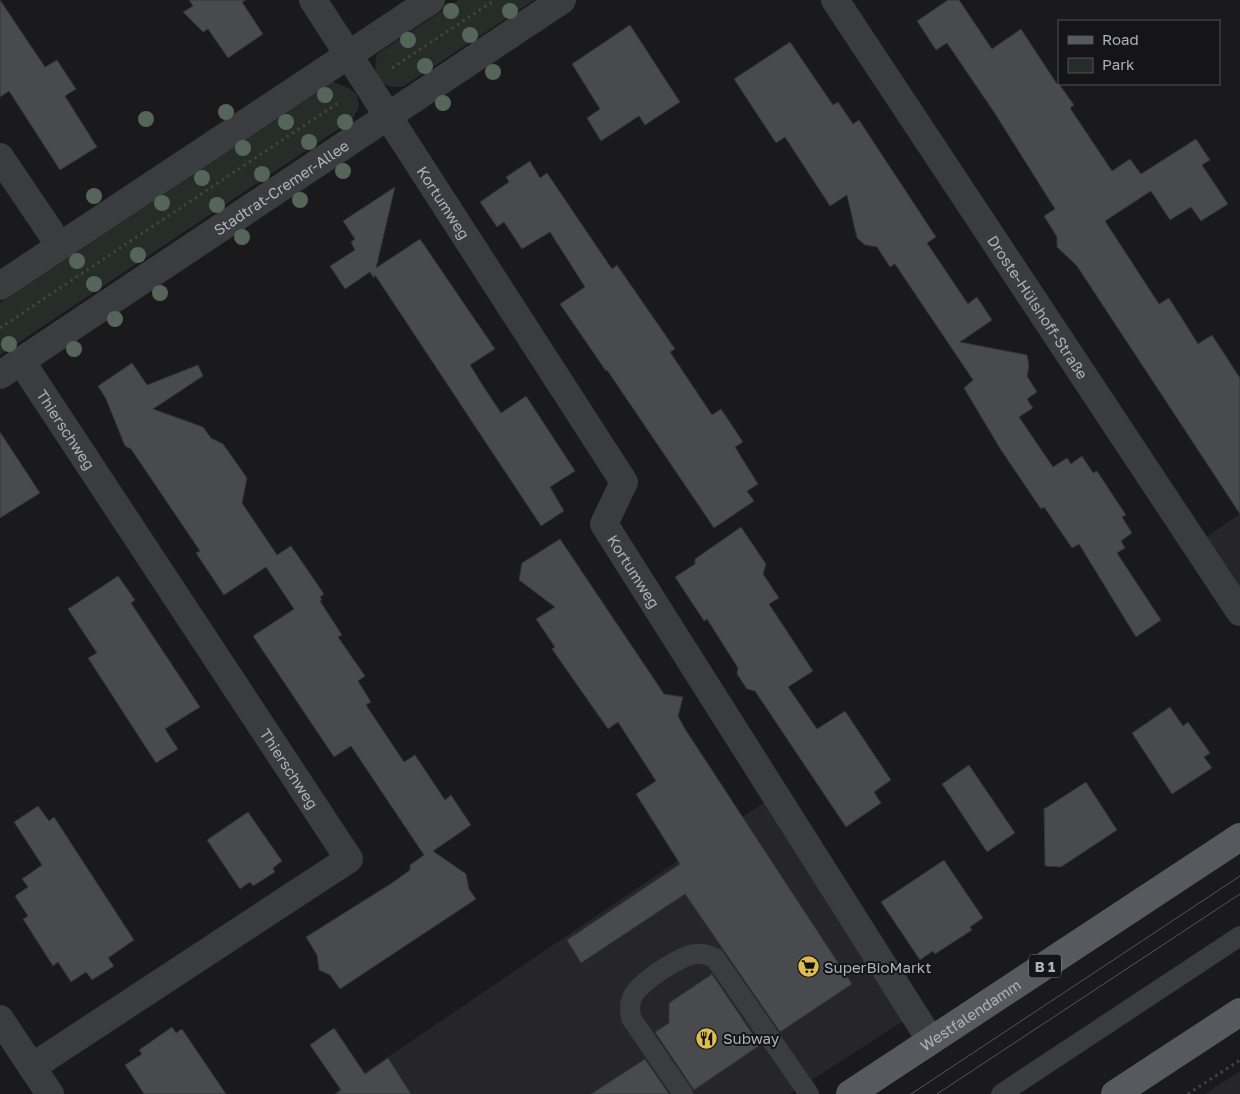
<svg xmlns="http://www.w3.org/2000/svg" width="1240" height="1094" font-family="'Golos Text',sans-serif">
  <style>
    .built { fill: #262629 }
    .green { fill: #262d28 }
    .building { fill: #494a4e; stroke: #343437 }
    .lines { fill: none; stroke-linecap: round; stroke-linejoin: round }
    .path { stroke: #414247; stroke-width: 3; stroke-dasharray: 2.5 4; stroke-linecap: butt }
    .service { stroke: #3b3c40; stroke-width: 20 }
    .minor { stroke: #3b3c40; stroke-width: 28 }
    .primary { stroke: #58595f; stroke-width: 28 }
    .tram { stroke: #55555b; stroke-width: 1 }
    .tree { fill: #56655a }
    .labels { text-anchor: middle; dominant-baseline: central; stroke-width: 4; stroke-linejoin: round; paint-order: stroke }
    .shield { fill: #151517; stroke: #808289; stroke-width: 1 }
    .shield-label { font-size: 14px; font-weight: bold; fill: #aeb0ba }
    .street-label { font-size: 15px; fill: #aeb0ba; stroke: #151517 }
    .poi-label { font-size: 15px; fill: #aeb0ba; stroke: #151517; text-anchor: start }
  </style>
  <rect width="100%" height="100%" fill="#1a1a1c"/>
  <g class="built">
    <path d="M 1240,514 L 1240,598 L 1202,540 Z"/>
    <path d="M 769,799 L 905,1020 L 790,1094 L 333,1094 Z"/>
    <path d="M 1240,1071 L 1240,1094 L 1205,1094 Z"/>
  </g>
  <g class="green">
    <path d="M 458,0 L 534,0 L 404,86 C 381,91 371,76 377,54 Z"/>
    <path d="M 333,82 L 349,88 L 357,95 L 359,107 L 352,120 L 0,355 L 0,303 Z"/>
  </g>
  <g class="building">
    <path d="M 0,0 L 45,67 L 57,60 L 76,89 L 65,96 L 97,147 L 60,170 L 9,91 L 0,97 Z"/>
    <path d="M 189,0 L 246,0 L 242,2 L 263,34 L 228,58 L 208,29 L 203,32 L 183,12 L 193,6 Z"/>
    <path d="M 948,0 L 959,0 L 992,49 L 1021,29 L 1057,84 L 1059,84 L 1074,105 L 1070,108 L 1112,171 L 1130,159 L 1141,174 L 1196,139 L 1210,160 L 1202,165 L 1228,204 L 1201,221 L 1191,207 L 1170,220 L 1151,191 L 1105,221 L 1159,304 L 1169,298 L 1198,344 L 1212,335 L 1240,378 L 1240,514 L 1077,266 L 1057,247 L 1057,237 L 1044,216 L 1055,209 L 994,112 L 947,43 L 936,50 L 917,21 Z"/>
    <path d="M 630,25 L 680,102 L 645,125 L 639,116 L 601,141 L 587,118 L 600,109 L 572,64 Z"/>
    <path d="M 790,42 L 833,105 L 838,102 L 853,124 L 859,120 L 936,237 L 927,243 L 968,304 L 977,297 L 992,320 L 960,342 L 1027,355 L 1029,366 L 1027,376 L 1037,392 L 1027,399 L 1033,408 L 1019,417 L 1053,467 L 1067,458 L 1071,464 L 1082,456 L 1093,473 L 1097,471 L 1126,515 L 1122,517 L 1132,533 L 1121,541 L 1125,548 L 1117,553 L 1161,620 L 1136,637 L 1079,544 L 1072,548 L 1044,507 L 1041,509 L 1001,450 L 964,388 L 973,380 L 895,264 L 890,267 L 877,247 L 865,245 L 857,238 L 847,195 L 830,206 L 785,137 L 776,143 L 734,79 Z"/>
    <path d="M 530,161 L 540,178 L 547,173 L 612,269 L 617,265 L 675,349 L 670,352 L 712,415 L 721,409 L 743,442 L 735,447 L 758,484 L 747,491 L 754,501 L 714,528 L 607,370 L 606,371 L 560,304 L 585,287 L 550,232 L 522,249 L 504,222 L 497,227 L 480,202 L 509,182 L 506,177 Z"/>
    <path d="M 395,187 L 376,268 L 420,239 L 495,349 L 470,365 L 485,389 L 501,413 L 526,396 L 575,471 L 550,487 L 564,511 L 541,526 L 375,275 L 374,278 L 370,272 L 345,289 L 330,266 L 355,250 L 351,242 L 355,239 L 343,221 Z"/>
    <path d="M 132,363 L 147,385 L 198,365 L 203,376 L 153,409 L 203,427 L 211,438 L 223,444 L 247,478 L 242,503 L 277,555 L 291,546 L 324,594 L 320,597 L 322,600 L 320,601 L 342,635 L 338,637 L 365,676 L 358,681 L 371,702 L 366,705 L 404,762 L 415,755 L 445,800 L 451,795 L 471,825 L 433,851 L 466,874 L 469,889 L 476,899 L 340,989 L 330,975 L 319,970 L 317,955 L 306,937 L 392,883 L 410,870 L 410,865 L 424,855 L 351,746 L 334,757 L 253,636 L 294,609 L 266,567 L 224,595 L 196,553 L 200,551 L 131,449 L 125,446 L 106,399 L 98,386 Z"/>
    <path d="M 0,432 L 40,493 L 0,518 Z"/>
    <path d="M 741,527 L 766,564 L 763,574 L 779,598 L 769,604 L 813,671 L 788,687 L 817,729 L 845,711 L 891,780 L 874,792 L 881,803 L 846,827 L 755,691 L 747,689 L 737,674 L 738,668 L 707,619 L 704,621 L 675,577 L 695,564 L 695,559 Z"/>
    <path d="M 560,539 L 664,694 L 683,697 L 678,716 L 685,729 L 852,984 L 780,1032 L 685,894 L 581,963 L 567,940 L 680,864 L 636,794 L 656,781 L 618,722 L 608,729 L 552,649 L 555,647 L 536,619 L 555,607 L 519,580 L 522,563 Z"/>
    <path d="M 118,576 L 135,600 L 131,603 L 200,707 L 165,729 L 178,749 L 156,763 L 88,658 L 97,653 L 68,609 Z"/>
    <path d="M 1170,707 L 1183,726 L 1188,722 L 1203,743 L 1210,753 L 1204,757 L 1212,768 L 1172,794 L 1132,733 Z"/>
    <path d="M 969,765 L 1015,833 L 987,852 L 942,784 Z"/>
    <path d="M 1086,782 L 1117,830 L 1061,867 L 1045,866 L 1044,809 Z"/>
    <path d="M 38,806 L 49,821 L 54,817 L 134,940 L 108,958 L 114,966 L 92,980 L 86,972 L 71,982 L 58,962 L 53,966 L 23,919 L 28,916 L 15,896 L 28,887 L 22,879 L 42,865 L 14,822 Z"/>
    <path d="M 248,812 L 282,861 L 273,868 L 275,872 L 253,886 L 250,882 L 240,889 L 207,840 Z"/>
    <path d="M 944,860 L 983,918 L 970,927 L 972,930 L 935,954 L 933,951 L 920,960 L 881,902 Z"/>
    <path d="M 712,974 L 760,1045 L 694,1090 L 655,1032 L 669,1023 L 669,1003 Z"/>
    <path d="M 172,1027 L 176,1033 L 182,1029 L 226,1094 L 144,1094 L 125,1065 L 142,1054 L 139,1050 Z"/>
    <path d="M 334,1028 L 365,1074 L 388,1058 L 411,1094 L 336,1094 L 341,1090 L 310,1045 Z"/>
    <path d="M 645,1059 L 669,1094 L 591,1094 Z"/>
  </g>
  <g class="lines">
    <g class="path">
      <path d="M 392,68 L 495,0"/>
      <path d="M 0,328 L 341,101"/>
      <path d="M 1188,1094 L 1240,1060"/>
    </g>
    <g class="service">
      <path d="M 683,1094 L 631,1018 C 630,1011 629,1005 632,998 C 636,984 681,955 696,954 C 703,953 708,955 715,958 L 809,1094"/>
      <path d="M 1001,1094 L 1240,936"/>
    </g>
    <g class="minor">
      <path id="s1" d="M 313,0 L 624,482 L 604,524 L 931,1041"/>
      <path id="s2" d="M 835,0 L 1240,612"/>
      <path d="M 0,157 L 60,246"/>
      <path d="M 0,286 L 431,0"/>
      <path id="s3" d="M 21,361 L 349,859 L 32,1067"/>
      <path id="s4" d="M 0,375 L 562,0"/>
      <path d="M 0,1019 L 50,1094"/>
    </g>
    <g class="primary">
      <path id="s5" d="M 850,1094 L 1240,837"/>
      <path d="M 1115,1094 L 1240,1012"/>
    </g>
    <g class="tram">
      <path d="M 911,1094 L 1240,876"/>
      <path d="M 937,1094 L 1240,894"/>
    </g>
  </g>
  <g class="tree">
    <circle cx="451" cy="11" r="8"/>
    <circle cx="510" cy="11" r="8"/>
    <circle cx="470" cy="35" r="8"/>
    <circle cx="408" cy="40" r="8"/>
    <circle cx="425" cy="66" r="8"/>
    <circle cx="493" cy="72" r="8"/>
    <circle cx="325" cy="95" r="8"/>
    <circle cx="443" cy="103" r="8"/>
    <circle cx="226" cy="112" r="8"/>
    <circle cx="146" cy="119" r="8"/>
    <circle cx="286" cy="122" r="8"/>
    <circle cx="345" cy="122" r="8"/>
    <circle cx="309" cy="142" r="8"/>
    <circle cx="243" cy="148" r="8"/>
    <circle cx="343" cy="171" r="8"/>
    <circle cx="262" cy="174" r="8"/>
    <circle cx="202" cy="178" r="8"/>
    <circle cx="94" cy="196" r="8"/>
    <circle cx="300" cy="200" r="8"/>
    <circle cx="162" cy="203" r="8"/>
    <circle cx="217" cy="205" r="8"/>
    <circle cx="242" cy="237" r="8"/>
    <circle cx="138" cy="255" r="8"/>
    <circle cx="77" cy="261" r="8"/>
    <circle cx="94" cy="284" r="8"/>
    <circle cx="160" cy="293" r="8"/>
    <circle cx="115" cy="319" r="8"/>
    <circle cx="9" cy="344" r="8"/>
    <circle cx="74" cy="349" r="8"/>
  </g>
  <defs>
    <symbol id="supermarket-disc" viewBox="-11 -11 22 22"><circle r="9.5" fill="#ddbc50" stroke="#151517"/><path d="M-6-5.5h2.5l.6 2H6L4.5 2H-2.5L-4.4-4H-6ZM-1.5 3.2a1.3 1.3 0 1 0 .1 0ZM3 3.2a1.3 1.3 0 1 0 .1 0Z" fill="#111"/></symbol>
    <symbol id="restaurant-disc" viewBox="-11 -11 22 22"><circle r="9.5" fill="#ddbc50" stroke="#151517"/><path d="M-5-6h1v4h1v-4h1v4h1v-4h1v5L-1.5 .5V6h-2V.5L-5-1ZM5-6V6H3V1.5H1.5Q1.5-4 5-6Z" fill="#111"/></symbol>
  </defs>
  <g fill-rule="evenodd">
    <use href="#supermarket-disc" x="796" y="954" width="25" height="25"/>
    <use href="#restaurant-disc" x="694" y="1026" width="25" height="25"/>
  </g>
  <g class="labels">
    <rect class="shield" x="1029" y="954.5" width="32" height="23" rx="4"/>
    <g class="shield-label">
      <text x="1045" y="966">B 1</text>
    </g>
    <g class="street-label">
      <text stroke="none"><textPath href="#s4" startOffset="338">Stadtrat-Cremer-Allee</textPath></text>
      <text stroke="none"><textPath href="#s1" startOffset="241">Kortumweg</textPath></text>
      <text stroke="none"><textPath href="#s2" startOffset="368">Droste-Hülshoff-Straße</textPath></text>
      <text stroke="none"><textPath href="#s3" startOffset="82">Thierschweg</textPath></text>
      <text stroke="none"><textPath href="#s1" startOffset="676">Kortumweg</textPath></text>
      <text stroke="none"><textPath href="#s3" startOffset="488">Thierschweg</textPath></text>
      <text stroke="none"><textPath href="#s5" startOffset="144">Westfalendamm</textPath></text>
    </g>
    <g class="poi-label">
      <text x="824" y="967">SuperBioMarkt</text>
      <text x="723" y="1038">Subway</text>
    </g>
  </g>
  <rect x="1058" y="20" width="162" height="65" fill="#151517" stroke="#525358"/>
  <rect x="1068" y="36" width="25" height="8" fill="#58595f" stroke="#525358"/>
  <text x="1102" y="45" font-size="15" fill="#aeb0ba">Road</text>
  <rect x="1068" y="58" width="25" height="15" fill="#262d28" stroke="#525358"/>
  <text x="1102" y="70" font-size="15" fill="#aeb0ba">Park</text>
</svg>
